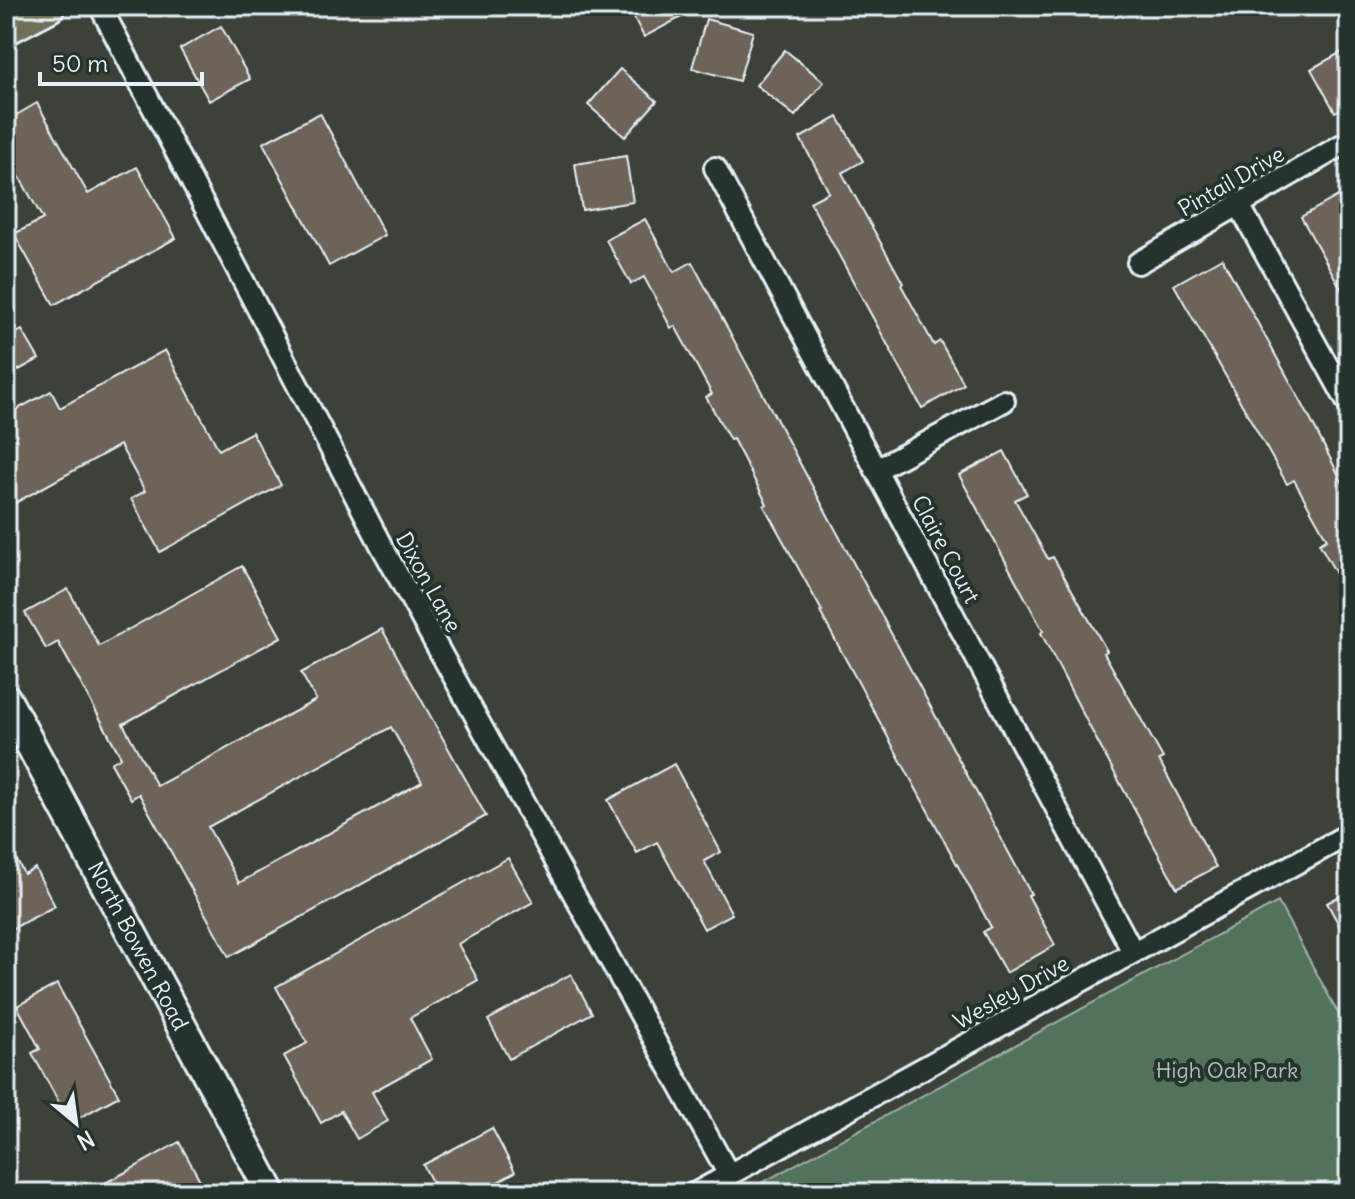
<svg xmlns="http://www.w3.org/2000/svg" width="1355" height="1199" font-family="Delius,sans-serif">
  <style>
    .green { fill: #52725b; stroke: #9db2aa; stroke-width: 2 }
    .building { fill: #6e6359; stroke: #e8f1f8; stroke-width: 2; fill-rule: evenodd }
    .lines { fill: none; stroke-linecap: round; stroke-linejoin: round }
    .street-casing { stroke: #e8f1f8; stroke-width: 26 }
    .secondary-casing { stroke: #e8f1f8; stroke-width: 34 }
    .primary-casing { stroke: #e8f1f8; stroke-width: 38 }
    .street { stroke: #26332d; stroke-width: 20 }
    .secondary { stroke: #26332d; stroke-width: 28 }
    .primary { stroke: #706f59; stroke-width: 32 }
    .labels { text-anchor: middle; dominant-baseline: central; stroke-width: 8; stroke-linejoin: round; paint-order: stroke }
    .street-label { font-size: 22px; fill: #e8f1f8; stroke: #26332d }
    .park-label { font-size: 22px; fill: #acbeb9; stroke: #26332d }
  </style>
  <rect width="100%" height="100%" fill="#3c413a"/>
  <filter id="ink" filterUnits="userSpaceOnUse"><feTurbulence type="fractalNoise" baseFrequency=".0125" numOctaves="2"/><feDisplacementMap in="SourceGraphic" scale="16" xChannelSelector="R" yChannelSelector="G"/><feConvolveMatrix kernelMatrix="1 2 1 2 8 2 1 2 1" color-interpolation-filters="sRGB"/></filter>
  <g filter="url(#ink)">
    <path class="green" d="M 1278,902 L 1349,1033 L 1349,1193 L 743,1193 Z"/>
    <g class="building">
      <path d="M 643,6 L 702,6 L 644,37 L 631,12 Z"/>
      <path d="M 706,19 L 753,32 L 739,81 L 692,68 Z"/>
      <path d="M 221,26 L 250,79 L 209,101 L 180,49 Z"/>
      <path d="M 1349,48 L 1349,104 L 1335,112 L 1311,69 Z"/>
      <path d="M 785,50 L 824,82 L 795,116 L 756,85 Z"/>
      <path d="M 620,69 L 657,101 L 625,137 L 588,105 Z"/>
      <path d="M 37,103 L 88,194 L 137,167 L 176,238 L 54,305 L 14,234 L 43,219 L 6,153 L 6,121 Z"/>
      <path d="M 320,113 L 385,235 L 329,266 L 263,143 Z"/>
      <path d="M 838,117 L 863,161 L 842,173 L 903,283 L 901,285 L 934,345 L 940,341 L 964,384 L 922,408 L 810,202 L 829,192 L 800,138 Z"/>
      <path d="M 626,156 L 633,202 L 582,210 L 575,164 Z"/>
      <path d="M 1349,190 L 1349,303 L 1301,217 Z"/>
      <path d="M 645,219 L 674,272 L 692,262 L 1031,894 L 1028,895 L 1055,945 L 1006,973 L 983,932 L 991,927 L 820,612 L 822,611 L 764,506 L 767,504 L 733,439 L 730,440 L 706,397 L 712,394 L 675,326 L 671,328 L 644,277 L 631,284 L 606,240 Z"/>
      <path d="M 1222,258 L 1304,407 L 1349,495 L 1349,597 L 1319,543 L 1327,539 L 1294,480 L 1287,484 L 1174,285 Z"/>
      <path d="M 22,330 L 39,359 L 6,377 L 6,339 Z"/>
      <path d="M 165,350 L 219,450 L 252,432 L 281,485 L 160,552 L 131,499 L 145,491 L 120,445 L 6,508 L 6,415 L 51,391 L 60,408 Z"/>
      <path d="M 1004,451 L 1027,494 L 1015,500 L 1048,559 L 1053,557 L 1107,651 L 1104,653 L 1163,758 L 1159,760 L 1216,867 L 1177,888 L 1095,737 L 1041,633 L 1043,631 L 959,475 Z"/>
      <path d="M 242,566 L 281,637 L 123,724 L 157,786 L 316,700 L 301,673 L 382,629 L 486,816 L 229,957 L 139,794 L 131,799 L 111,763 L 121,757 L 58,642 L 46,649 L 25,613 L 68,589 L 99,646 ZM 391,727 L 422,782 L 239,883 L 208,827 Z"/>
      <path d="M 674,764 L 721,852 L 704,861 L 732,914 L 704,929 L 657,842 L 637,853 L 608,800 Z"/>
      <path d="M 6,840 L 24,874 L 35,868 L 55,906 L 6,932 Z"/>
      <path d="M 508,858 L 533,902 L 458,944 L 478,980 L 410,1018 L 432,1059 L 372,1092 L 388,1121 L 357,1139 L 341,1111 L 321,1123 L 284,1056 L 307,1043 L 276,987 Z"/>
      <path d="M 1349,891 L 1349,943 L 1327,903 Z"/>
      <path d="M 571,974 L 592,1013 L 509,1059 L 488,1020 Z"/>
      <path d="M 57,984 L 119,1096 L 70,1123 L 32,1053 L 40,1049 L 17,1006 Z"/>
      <path d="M 492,1128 L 515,1172 L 487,1188 L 490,1193 L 438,1193 L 423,1165 Z"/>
      <path d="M 179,1142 L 207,1193 L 86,1193 L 128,1171 Z"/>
    </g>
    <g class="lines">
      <defs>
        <g id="street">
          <path d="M 100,6 L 381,545 L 729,1175"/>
          <path d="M 715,168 L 1133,952"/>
          <path d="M 1238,203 L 1349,405"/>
          <path d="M 1138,263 L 1349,141"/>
          <path d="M 876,470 L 1004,401"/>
          <path d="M 696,1193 L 1349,834"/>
        </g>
        <g id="secondary">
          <path id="s1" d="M 6,699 L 271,1193"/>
        </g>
        <path id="primary" d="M 6,28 L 48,6"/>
      </defs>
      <use href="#street" class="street-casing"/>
      <use href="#secondary" class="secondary-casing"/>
      <use href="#primary" class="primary-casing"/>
      <use href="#street" class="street"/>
      <use href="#secondary" class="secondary"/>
      <use href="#primary" class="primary"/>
    </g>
  </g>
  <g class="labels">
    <g class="street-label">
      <text transform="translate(1231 181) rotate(-30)">Pintail Drive</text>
      <text transform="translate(946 549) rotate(62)">Claire Court</text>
      <text transform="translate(429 582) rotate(61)">Dixon Lane</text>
      <text stroke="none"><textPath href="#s1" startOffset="280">North Bowen Road</textPath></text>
      <text transform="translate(1011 992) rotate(-29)">Wesley Drive</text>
    </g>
    <g class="park-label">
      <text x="1227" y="1070">High Oak Park</text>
    </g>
  </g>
  <rect width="1355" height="1199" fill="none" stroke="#26332d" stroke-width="32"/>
  <rect x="16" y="16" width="1323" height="1167" fill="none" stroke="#e8f1f8" stroke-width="3" filter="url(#ink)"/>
  <g transform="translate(76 1123) rotate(151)" stroke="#26332d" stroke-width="6" paint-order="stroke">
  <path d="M0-6L14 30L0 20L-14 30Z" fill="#e8f1f8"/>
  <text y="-12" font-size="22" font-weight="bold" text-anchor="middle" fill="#e8f1f8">N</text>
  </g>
  <path d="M40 72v12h162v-12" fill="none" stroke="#e8f1f8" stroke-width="4"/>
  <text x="52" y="72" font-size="24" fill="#e8f1f8" stroke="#26332d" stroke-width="6" paint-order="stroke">50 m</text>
</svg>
